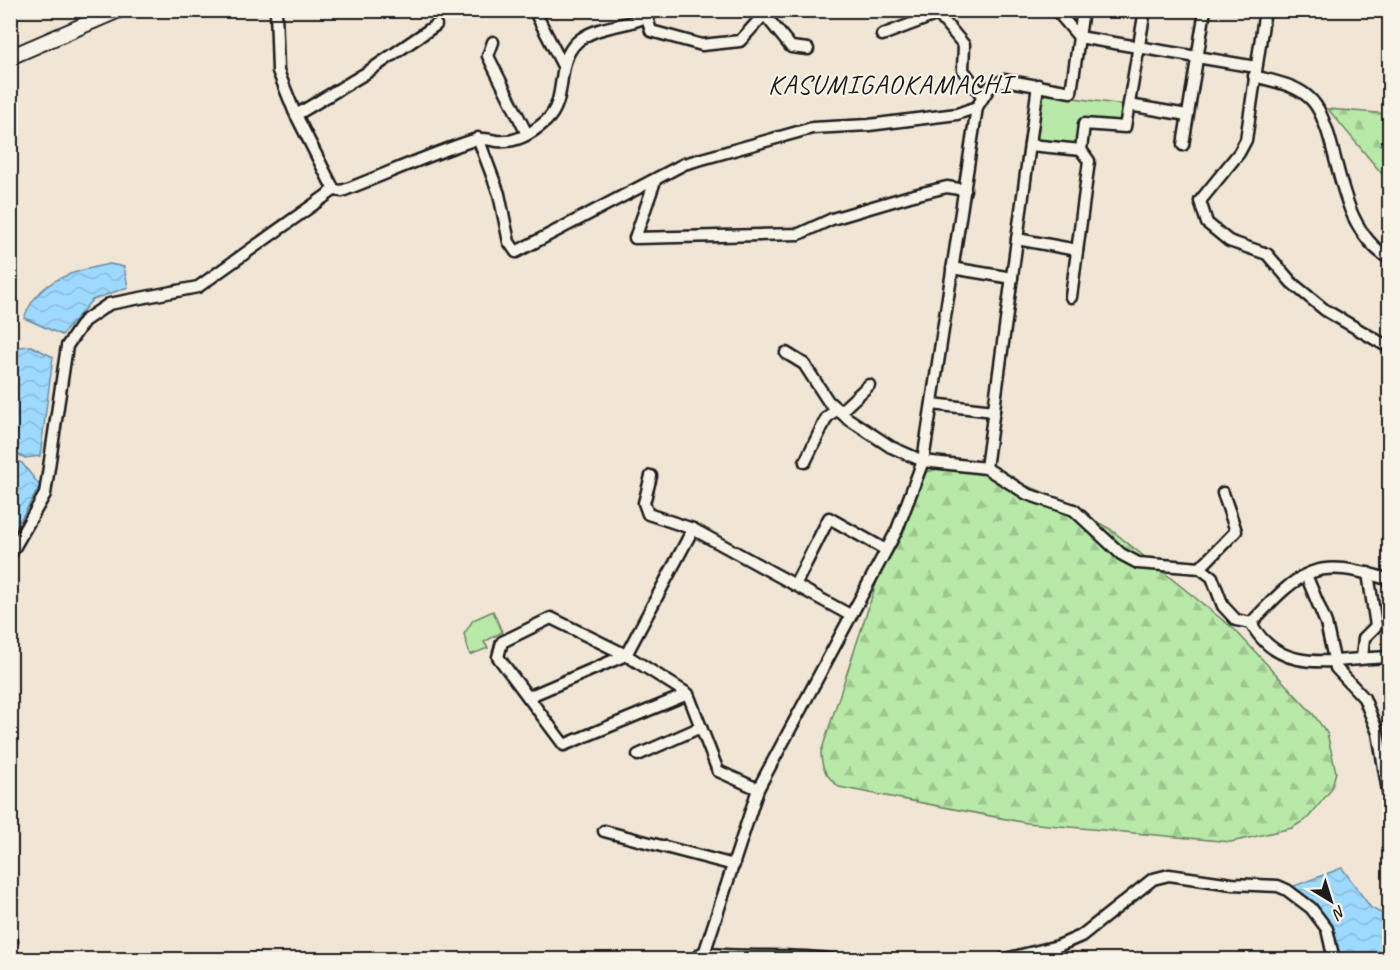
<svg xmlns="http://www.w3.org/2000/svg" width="1400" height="970" font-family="Caveat,sans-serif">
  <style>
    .green { fill: #b8e9a8; stroke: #6a8262; stroke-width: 1.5 }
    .forest { fill: url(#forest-firs); stroke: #6a8262; stroke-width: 1.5 }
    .water { fill: url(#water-waves); stroke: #6a8ea4; stroke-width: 1.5 }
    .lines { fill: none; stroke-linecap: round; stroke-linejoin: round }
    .minor-casing { stroke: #1c1c1c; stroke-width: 15 }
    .tertiary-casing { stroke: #1c1c1c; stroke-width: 18 }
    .minor { stroke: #f7f3e8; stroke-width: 10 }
    .tertiary { stroke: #f7f3e8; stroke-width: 14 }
    .labels { text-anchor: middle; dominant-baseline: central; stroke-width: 4.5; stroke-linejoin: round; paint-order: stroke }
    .quarter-label { font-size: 27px; letter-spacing: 1.5px; fill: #1c1c1c; stroke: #f7f3e8 }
  </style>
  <defs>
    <pattern id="forest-firs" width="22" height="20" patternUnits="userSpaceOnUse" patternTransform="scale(1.5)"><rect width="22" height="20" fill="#b8e9a8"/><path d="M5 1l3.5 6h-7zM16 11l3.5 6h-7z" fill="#9ec790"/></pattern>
    <pattern id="water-waves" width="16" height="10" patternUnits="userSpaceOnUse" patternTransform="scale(1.5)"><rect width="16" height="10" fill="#9edaff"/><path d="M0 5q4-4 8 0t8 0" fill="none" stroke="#88bada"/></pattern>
  </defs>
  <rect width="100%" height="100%" fill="#f1e5d5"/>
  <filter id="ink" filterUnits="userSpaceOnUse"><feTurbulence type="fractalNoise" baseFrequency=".0167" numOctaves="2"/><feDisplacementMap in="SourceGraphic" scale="12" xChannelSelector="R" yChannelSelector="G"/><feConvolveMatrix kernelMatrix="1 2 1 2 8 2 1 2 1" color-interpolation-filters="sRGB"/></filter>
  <g filter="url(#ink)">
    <g class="green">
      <path d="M 1046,94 L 1123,105 L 1121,121 L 1116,125 L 1082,122 L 1078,145 L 1039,141 L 1036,136 L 1040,100 Z"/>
      <path d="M 493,611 L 502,632 L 484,642 L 488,648 L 470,655 L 464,634 L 473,620 Z"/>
    </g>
    <g class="forest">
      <path d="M 1328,109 L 1389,114 L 1389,182 L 1388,181 Z"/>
      <path d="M 945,467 L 998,475 L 1038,490 L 1110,529 L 1235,630 L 1313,714 L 1327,733 L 1336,772 L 1331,790 L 1308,818 L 1292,828 L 1231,842 L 1027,823 L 839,787 C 826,776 821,768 821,752 L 906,493 L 919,474 Z"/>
    </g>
    <g class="water">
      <path d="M 110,264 L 124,267 L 128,287 L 92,300 L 62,335 L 24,318 C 39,278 72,272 110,264 Z"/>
      <path d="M 31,346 L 53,357 L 40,456 L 25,458 L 11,451 L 11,396 L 19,347 Z"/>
      <path d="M 11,459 L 22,463 L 40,486 L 11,536 Z"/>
      <path d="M 1342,868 L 1371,908 L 1389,917 L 1389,959 L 1337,959 L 1330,927 L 1289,888 Z"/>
    </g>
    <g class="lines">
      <defs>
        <g id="minor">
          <path d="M 276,10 L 278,71 L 294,111 L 334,190"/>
          <path d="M 534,10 L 563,66"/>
          <path d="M 1056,10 L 1079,37 L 1256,67"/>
          <path d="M 1265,10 L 1246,140 L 1239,153 L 1200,201 L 1207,223 L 1229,241 L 1267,254 L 1292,283 L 1325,310 L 1390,348"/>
          <path d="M 1388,10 L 1390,15"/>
          <path d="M 765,15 L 791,47 L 808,49"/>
          <path d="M 647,18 L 651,31 L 702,45 L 740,41 L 768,10"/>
          <path d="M 882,35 L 938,14 L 964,45 L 963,70 L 983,97"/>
          <path d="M 493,42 L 488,56 L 527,134"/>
          <path d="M 1254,76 C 1272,81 1292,84 1306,95 C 1318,104 1322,117 1327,130 C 1342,176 1345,232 1390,259"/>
          <path d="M 1129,105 L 1187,115"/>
          <path d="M 296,115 L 366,73 L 436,25"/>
          <path d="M 478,138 L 499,194 L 509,242 L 516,252 L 684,164 L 812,128 L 869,125 L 957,114 L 977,107"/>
          <path d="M 1030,145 L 1081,150"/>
          <path d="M 1183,145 L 1205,10"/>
          <path d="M 655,181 L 635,238 L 799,234 L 832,219 L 910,196 L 947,187 L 965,190"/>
          <path d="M 1017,239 L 1077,250"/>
          <path d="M 952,268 L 1012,278"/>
          <path d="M 1071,297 L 1089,161 L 1081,150 L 1084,124 L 1125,127 L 1145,10"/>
          <path d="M 786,353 L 804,364 L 828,401 L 847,418 L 891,447 L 923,461 L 986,468 L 1027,494 L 1074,510 L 1121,554 L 1138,563 L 1200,568 L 1212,577 L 1223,606 L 1236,620 L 1251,623 C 1302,569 1315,556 1390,580"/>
          <path d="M 932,404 L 994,411"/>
          <path d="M 840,412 L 869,385"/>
          <path d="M 805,462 L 827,417 L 837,409"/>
          <path d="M 986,468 L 1038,85"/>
          <path d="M 651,476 L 644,503 L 648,514 L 693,529 L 850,615"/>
          <path d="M 10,555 L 45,494 L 67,346 L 84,321 L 109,304 L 198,287 L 334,190 L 342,191 C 386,174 430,154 474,140 C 481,137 490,140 497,141 C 516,143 531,134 546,121 C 569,100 554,63 577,42 C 599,22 634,29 656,10"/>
          <path d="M 1200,568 L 1236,531 L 1223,493"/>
          <path d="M 1306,575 L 1326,623 L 1336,668 L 1364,698 L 1378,733 L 1389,797"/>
          <path d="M 795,585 L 829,518 L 886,550"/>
          <path d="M 1251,623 C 1281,678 1337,658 1390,657"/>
          <path d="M 1362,658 L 1364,638 L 1376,626 L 1368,573"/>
          <path d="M 688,694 L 564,745 L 498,657 L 502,642 L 551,618 L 626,655 L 688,694 L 718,771 L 758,789"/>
          <path d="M 528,697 L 626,655 L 693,529"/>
          <path d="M 638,755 L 701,727"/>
          <path d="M 604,831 L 734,865"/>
          <path d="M 10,940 L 12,941"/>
          <path d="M 693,960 L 702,953 C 746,959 791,953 835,960"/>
          <path d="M 702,960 L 758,789 L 897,530 L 923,461 L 977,107 L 989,88 L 1004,80 L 1071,92 L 1083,10"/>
          <path d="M 1001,960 L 1058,946 L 1081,936 L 1153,879 L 1169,875 L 1232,884 L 1278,886 L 1287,890 L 1311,908 L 1327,929 L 1334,960"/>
        </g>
        <path id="tertiary" d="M 10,57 L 119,10"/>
      </defs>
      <use href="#minor" class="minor-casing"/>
      <use href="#tertiary" class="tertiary-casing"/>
      <use href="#minor" class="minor"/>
      <use href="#tertiary" class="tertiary"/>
    </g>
  </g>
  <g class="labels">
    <g class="quarter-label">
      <text x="890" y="84">KASUMIGAOKAMACHI</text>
    </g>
  </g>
  <rect width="1400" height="970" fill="none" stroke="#f7f3e8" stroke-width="36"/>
  <rect x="18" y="18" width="1364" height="934" fill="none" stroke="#1c1c1c" stroke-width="2" filter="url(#ink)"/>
  <g transform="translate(1331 901) rotate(142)" stroke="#f7f3e8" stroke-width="4.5" paint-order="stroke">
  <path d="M0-4.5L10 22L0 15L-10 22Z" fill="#1c1c1c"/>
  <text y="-9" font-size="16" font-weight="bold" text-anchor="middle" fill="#1c1c1c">N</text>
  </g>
</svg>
